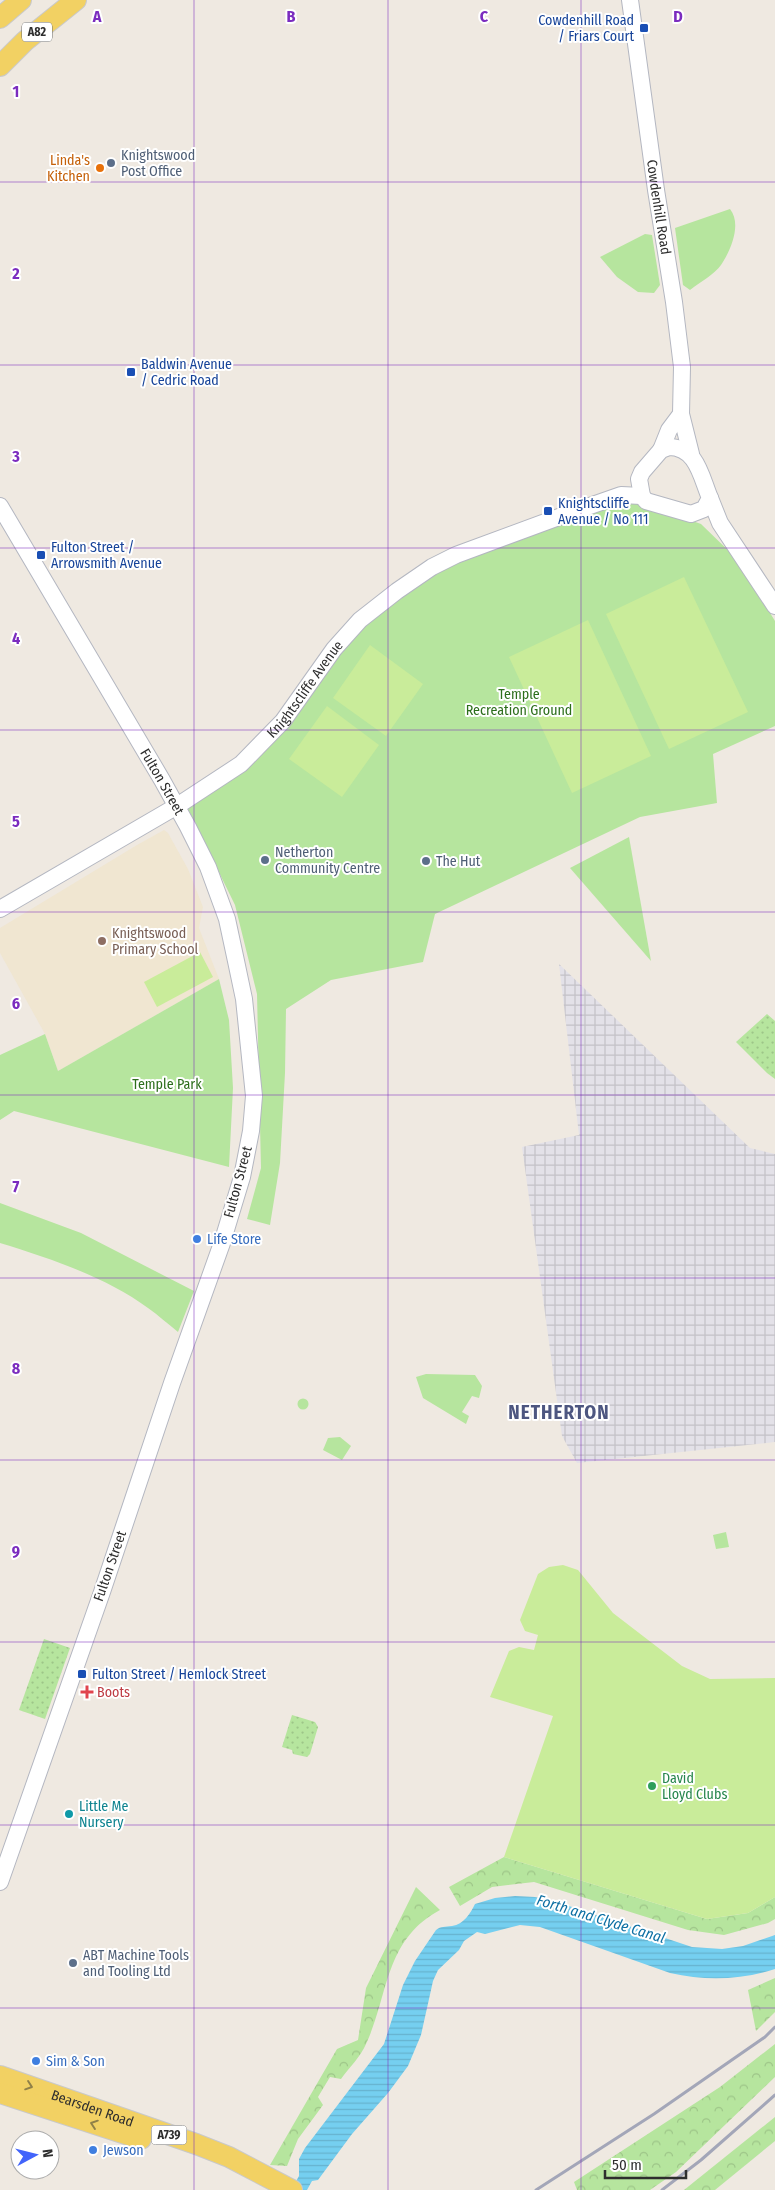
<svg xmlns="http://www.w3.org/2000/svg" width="775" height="2190" font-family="'Fira Sans Condensed',sans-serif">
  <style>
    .industrial { fill: url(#industrial-grid) }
    .education { fill: #f0e6d1 }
    .grass { fill: url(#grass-dots) }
    .forest { fill: url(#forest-crowns) }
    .park { fill: #b6e59e }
    .pitch { fill: #c9ec9a }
    .water { fill: url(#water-rules) }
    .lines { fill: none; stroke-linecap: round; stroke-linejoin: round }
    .minor-casing { stroke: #b4b7c1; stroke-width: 18 }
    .major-casing { stroke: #c9c9c9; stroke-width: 22 }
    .minor { stroke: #fff; stroke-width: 16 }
    .major { stroke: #f2d163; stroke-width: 20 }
    .rail { stroke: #a3a6b8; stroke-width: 3 }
    .oneway { stroke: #908048 }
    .grid { fill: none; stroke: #7b2cbf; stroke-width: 1; stroke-opacity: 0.55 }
    .transit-dot { fill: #1a4fb4; stroke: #fff; stroke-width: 2 }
    .service-dot { fill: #5c6f8a; stroke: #fff; stroke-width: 2 }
    .food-dot { fill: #e8710a; stroke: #fff; stroke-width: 2 }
    .education-dot { fill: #8d6e63; stroke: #fff; stroke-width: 2 }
    .shop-dot { fill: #3f7fe0; stroke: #fff; stroke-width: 2 }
    .health-dot { fill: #e0444e; stroke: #fff; stroke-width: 2 }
    .leisure-dot { fill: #2e9e5b; stroke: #fff; stroke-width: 2 }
    .culture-dot { fill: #0f9aa8; stroke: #fff; stroke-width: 2 }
    .labels { text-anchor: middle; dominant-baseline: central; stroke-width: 4; stroke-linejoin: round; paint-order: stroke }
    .shield { fill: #fff; stroke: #6d6d6d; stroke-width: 1 }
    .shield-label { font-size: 12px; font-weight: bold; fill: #2e2e2e }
    .transit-label { font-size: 14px; fill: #164399; stroke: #fff; text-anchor: start }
    .service-label { font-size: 14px; fill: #4e5e75; stroke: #fff; text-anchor: start }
    .food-label { font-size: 14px; fill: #c56008; stroke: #fff; text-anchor: end }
    .street-label { font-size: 14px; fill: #2e2e2e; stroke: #fff }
    .park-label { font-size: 14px; fill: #2c6e1b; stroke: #fff }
    .education-label { font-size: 14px; fill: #785e54; stroke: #fff; text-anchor: start }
    .shop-label { font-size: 14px; fill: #366cbe; stroke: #fff; text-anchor: start }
    .health-label { font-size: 14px; fill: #be3a42; stroke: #fff; text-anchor: start }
    .leisure-label { font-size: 14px; fill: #27864d; stroke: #fff; text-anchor: start }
    .culture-label { font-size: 14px; fill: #0d838f; stroke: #fff; text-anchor: start }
    .water-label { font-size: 15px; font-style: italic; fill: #0d6fa3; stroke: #fff }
    .district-label { font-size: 19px; font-weight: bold; letter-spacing: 1px; fill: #4d5680; stroke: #fff }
    .grid-label { font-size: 16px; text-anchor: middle; font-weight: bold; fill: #7b2cbf; stroke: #fff; stroke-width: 4; stroke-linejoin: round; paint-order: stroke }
  </style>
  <defs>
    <pattern id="industrial-grid" width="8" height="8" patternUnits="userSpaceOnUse" patternTransform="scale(1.25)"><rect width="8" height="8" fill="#e3e1e8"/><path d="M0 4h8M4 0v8" fill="none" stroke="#c3c1c7"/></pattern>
    <pattern id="grass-dots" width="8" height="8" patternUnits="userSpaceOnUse" patternTransform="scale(1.25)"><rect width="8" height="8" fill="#b6e59e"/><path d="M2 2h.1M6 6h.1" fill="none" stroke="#9dc588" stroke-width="1.8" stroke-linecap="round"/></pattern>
    <pattern id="forest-crowns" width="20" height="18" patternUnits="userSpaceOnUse" patternTransform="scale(1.25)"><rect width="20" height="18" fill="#b6e59e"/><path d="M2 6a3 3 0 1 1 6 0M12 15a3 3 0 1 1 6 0" fill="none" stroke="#9dc588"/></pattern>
    <pattern id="water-rules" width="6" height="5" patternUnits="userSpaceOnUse" patternTransform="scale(1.25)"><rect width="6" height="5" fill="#75cff0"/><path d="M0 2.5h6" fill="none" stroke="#66b2ce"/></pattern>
  </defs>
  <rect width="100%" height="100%" fill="#efe9e1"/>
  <path class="industrial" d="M 559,964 L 750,1148 L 775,1154 L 775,1442 L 577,1463 L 562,1436 L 522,1147 L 579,1135 Z"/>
  <path class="education" d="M 164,830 L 168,833 L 188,869 L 203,907 L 199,928 L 219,979 L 58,1071 L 45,1034 L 0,953 L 0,928 L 137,845 Z"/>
  <g class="grass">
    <path d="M 767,1014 L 775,1021 L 775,1079 L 767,1073 L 736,1042 Z"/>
    <path d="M 44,1639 L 70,1648 L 45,1719 L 19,1710 Z"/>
    <path d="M 292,1715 L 315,1722 L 318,1727 L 310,1754 L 307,1757 L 293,1754 L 292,1750 L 282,1747 Z"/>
  </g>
  <g class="forest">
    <path d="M 504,1857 L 707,1919 L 748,1913 L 775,1897 L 775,1919 L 768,1923 L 724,1935 L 688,1930 L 534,1882 L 492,1887 L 460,1906 L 449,1887 Z"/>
    <path d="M 416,1887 L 440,1910 C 384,1940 389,1995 366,2044 C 361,2056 349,2068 341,2079 L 330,2077 L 318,2097 L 323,2105 L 298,2139 L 287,2166 L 270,2165 L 337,2049 L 358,2040 L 366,1988 Z"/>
    <path d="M 775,1978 L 775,2012 L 756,2031 L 748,1990 Z"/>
    <path d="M 775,2044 L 775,2077 L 676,2172 L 650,2190 L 577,2190 L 574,2182 L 720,2087 Z"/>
    <path d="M 775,2117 L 775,2141 L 715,2190 L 684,2190 Z"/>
  </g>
  <g class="park">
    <path d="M 730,209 C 742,224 731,250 721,265 C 715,274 700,282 690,290 L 683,285 L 675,228 Z"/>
    <path d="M 645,234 L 652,235 L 660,285 L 654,293 L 638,292 L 617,277 L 600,257 Z"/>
    <path d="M 632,500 L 701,524 L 736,558 L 775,621 L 775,726 L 713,754 L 717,803 L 640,817 L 435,914 L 423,962 L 331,980 L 286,1009 L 285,1073 L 280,1163 L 270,1225 L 247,1219 L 261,1168 L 257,994 L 235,905 L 187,807 L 257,760 L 366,621 L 449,561 Z"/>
    <path d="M 629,837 L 651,961 L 570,868 Z"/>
    <path d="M 219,979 L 229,1020 L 233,1088 L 229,1167 L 14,1111 L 0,1120 L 0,1055 L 45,1034 L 58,1071 Z"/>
    <path d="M 0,1203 L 81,1233 L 194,1291 L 178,1332 C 168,1324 158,1315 148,1308 C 106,1277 49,1258 0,1243 Z"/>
    <path d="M 426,1374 L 475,1375 L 482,1386 L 479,1398 L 472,1396 L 462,1412 L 469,1416 L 466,1424 L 423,1398 L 416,1377 Z"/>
    <circle cx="303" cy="1404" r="5.5"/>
    <path d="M 340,1437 L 351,1446 L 342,1460 L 323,1450 L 328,1438 Z"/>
    <path d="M 726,1532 L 729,1547 L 716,1549 L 713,1535 Z"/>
  </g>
  <g class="pitch">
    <path d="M 684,577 L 748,712 L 669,749 L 606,614 Z"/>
    <path d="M 588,620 L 651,756 L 572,793 L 509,657 Z"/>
    <path d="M 370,645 L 423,684 L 386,736 L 333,698 Z"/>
    <path d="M 327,706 L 379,745 L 342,797 L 289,759 Z"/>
    <path d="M 200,952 L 213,977 L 157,1007 L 144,982 Z"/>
    <path d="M 563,1565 L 578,1570 L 613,1613 L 682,1666 L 710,1679 L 775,1678 L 775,1897 L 748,1913 L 707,1919 L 504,1857 L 553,1716 L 490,1697 L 509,1651 L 519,1647 L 534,1650 L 538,1635 L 525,1631 L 520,1620 L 538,1574 L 549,1567 Z"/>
  </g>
  <path class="water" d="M 515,1896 L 535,1897 L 554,1901 L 692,1947 L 722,1949 L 743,1946 L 775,1935 L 775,1969 C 740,1980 706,1981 670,1973 L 540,1927 L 520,1925 L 485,1934 L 477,1932 L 464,1941 L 459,1950 L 438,1970 L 433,1981 L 421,2035 L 408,2066 L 388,2093 L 352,2134 L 318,2180 L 312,2181 L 307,2190 L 291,2190 L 299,2176 L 299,2159 L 305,2148 L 384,2044 L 403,1985 L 415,1961 L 436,1930 C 441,1926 445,1927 452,1926 C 464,1924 470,1914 475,1904 L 495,1898 Z"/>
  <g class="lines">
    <defs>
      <g id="minor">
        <path id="s1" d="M 630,0 L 656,190 L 674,302 L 682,367 L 681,414 L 691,454"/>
        <path d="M 669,447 C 697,447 701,477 710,498 L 704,509 L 691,514 L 646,501 L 642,496 L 639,479 L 642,472 L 661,450 Z"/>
        <path d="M 661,450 L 669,430 L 681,414"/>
        <path d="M 710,498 L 720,523 L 775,606"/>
        <path id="s2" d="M 0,506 L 162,780 L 188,827 L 208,867 L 227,919 L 236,961 L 244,999 L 254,1096 L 251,1131 L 242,1177 L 222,1243 L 172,1383 L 102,1592 L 0,1882"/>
        <path id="s3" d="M 0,909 L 177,806 L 241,764 L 283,721 L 334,649 L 360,620 L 397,591 L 432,567 L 456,555 L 567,514 L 621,495 L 642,496"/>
      </g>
      <g id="major">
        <path d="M 0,18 L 21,0"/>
        <path d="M 0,66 L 25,41 L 76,0"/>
        <path id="s4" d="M 0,2076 L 196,2144 L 229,2157 L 292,2190"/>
        <path d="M 0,2093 L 141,2139"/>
      </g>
    </defs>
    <use href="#minor" class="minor-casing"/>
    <use href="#major" class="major-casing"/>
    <use href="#minor" class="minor"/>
    <use href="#major" class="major"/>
    <g class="rail">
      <path d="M 536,2190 L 654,2114 L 765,2037 L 775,2027"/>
      <path d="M 662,2190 L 701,2160 L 775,2095"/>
    </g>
  </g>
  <defs><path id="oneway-chevron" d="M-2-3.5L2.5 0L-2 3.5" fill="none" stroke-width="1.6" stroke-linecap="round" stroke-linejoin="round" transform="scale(1.25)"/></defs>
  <g class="oneway">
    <use href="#oneway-chevron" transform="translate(29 2086) rotate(19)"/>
    <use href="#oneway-chevron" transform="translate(94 2124) rotate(-161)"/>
  </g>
  <path class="grid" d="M 194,0 L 194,2190M 388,0 L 388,2190M 581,0 L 581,2190M 0,182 L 775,182M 0,365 L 775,365M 0,548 L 775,548M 0,730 L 775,730M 0,912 L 775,912M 0,1095 L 775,1095M 0,1278 L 775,1278M 0,1460 L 775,1460M 0,1642 L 775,1642M 0,1825 L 775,1825M 0,2008 L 775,2008"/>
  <g class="transit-dot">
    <rect x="639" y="23" width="10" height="10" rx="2.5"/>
    <rect x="126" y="367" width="10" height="10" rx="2.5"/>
    <rect x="543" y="506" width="10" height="10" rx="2.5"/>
    <rect x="36" y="550" width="10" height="10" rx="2.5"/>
    <rect x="77" y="1669" width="10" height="10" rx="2.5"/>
  </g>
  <g class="service-dot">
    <circle cx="111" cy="163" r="5"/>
    <circle cx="265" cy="860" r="5"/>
    <circle cx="426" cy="861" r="5"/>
    <circle cx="73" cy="1963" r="5"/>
  </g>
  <circle class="food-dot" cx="100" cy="168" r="5"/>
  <circle class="education-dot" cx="102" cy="941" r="5"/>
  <g class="shop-dot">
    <circle cx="197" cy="1239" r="5"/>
    <circle cx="36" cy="2061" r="5"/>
    <circle cx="93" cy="2150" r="5"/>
  </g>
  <path class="health-dot" d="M84.5 1684.5h5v5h5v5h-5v5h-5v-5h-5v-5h5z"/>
  <circle class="leisure-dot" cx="652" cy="1786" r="5"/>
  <circle class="culture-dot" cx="69" cy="1814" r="5"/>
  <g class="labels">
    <g class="shield">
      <rect x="22" y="22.5" width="30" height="19" rx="4"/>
      <rect x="151.5" y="2125.5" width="35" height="19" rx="4"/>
    </g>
    <g class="shield-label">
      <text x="37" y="32">A82</text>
      <text x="169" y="2135">A739</text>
    </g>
    <g class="transit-label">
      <text x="634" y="20" text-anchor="end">Cowdenhill Road<tspan x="634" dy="16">/ Friars Court</tspan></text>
      <text x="141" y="364">Baldwin Avenue<tspan x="141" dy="16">/ Cedric Road</tspan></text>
      <text x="558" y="503">Knightscliffe<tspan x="558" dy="16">Avenue / No 111</tspan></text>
      <text x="51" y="547">Fulton Street /<tspan x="51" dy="16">Arrowsmith Avenue</tspan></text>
      <text x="92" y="1674">Fulton Street / Hemlock Street</text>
    </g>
    <g class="service-label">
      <text x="121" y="155">Knightswood<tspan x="121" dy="16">Post Office</tspan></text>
      <text x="275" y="852">Netherton<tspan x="275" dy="16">Community Centre</tspan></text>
      <text x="436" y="861">The Hut</text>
      <text x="83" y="1955">ABT Machine Tools<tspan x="83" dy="16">and Tooling Ltd</tspan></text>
    </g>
    <g class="food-label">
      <text x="90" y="160">Linda's<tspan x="90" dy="16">Kitchen</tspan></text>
    </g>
    <g class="street-label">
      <text stroke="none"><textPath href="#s1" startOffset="209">Cowdenhill Road</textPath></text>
      <text stroke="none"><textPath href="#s3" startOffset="380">Knightscliffe Avenue</textPath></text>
      <text stroke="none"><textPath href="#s2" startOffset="320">Fulton Street</textPath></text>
      <text transform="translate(238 1182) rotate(-75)">Fulton Street</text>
      <text transform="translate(110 1566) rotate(-71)">Fulton Street</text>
      <text stroke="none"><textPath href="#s4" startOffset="98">Bearsden Road</textPath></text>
    </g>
    <g class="park-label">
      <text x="519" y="694">Temple<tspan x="519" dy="16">Recreation Ground</tspan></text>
      <text x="167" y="1084">Temple Park</text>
    </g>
    <g class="education-label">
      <text x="112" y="933">Knightswood<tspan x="112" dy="16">Primary School</tspan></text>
    </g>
    <g class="shop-label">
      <text x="207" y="1239">Life Store</text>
      <text x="46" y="2061">Sim &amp; Son</text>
      <text x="103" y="2150">Jewson</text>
    </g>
    <g class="health-label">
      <text x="97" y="1692">Boots</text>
    </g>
    <g class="leisure-label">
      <text x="662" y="1778">David<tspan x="662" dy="16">Lloyd Clubs</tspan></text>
    </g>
    <g class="culture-label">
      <text x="79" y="1806">Little Me<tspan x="79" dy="16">Nursery</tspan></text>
    </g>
    <g class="water-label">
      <text transform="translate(601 1919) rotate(17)">Forth and Clyde Canal</text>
    </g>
    <g class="district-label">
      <text x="559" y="1412">NETHERTON</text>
    </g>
  </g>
  <g class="grid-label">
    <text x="97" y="22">A</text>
    <text x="291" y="22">B</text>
    <text x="484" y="22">C</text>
    <text x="678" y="22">D</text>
    <text x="16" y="97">1</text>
    <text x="16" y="279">2</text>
    <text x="16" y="462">3</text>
    <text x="16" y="644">4</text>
    <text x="16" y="827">5</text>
    <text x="16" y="1009">6</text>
    <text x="16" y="1192">7</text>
    <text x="16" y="1374">8</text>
    <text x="16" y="1557">9</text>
  </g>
  <g transform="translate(35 2155) rotate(83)"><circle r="24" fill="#ffffff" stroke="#ababab"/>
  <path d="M0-4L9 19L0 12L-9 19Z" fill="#4264fb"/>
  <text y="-8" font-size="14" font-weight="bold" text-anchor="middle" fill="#2e2e2e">N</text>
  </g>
  <path d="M605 2170v8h81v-8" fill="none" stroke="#2e2e2e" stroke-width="2.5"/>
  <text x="612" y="2170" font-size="15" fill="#2e2e2e" stroke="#ffffff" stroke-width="4" paint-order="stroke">50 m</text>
</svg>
